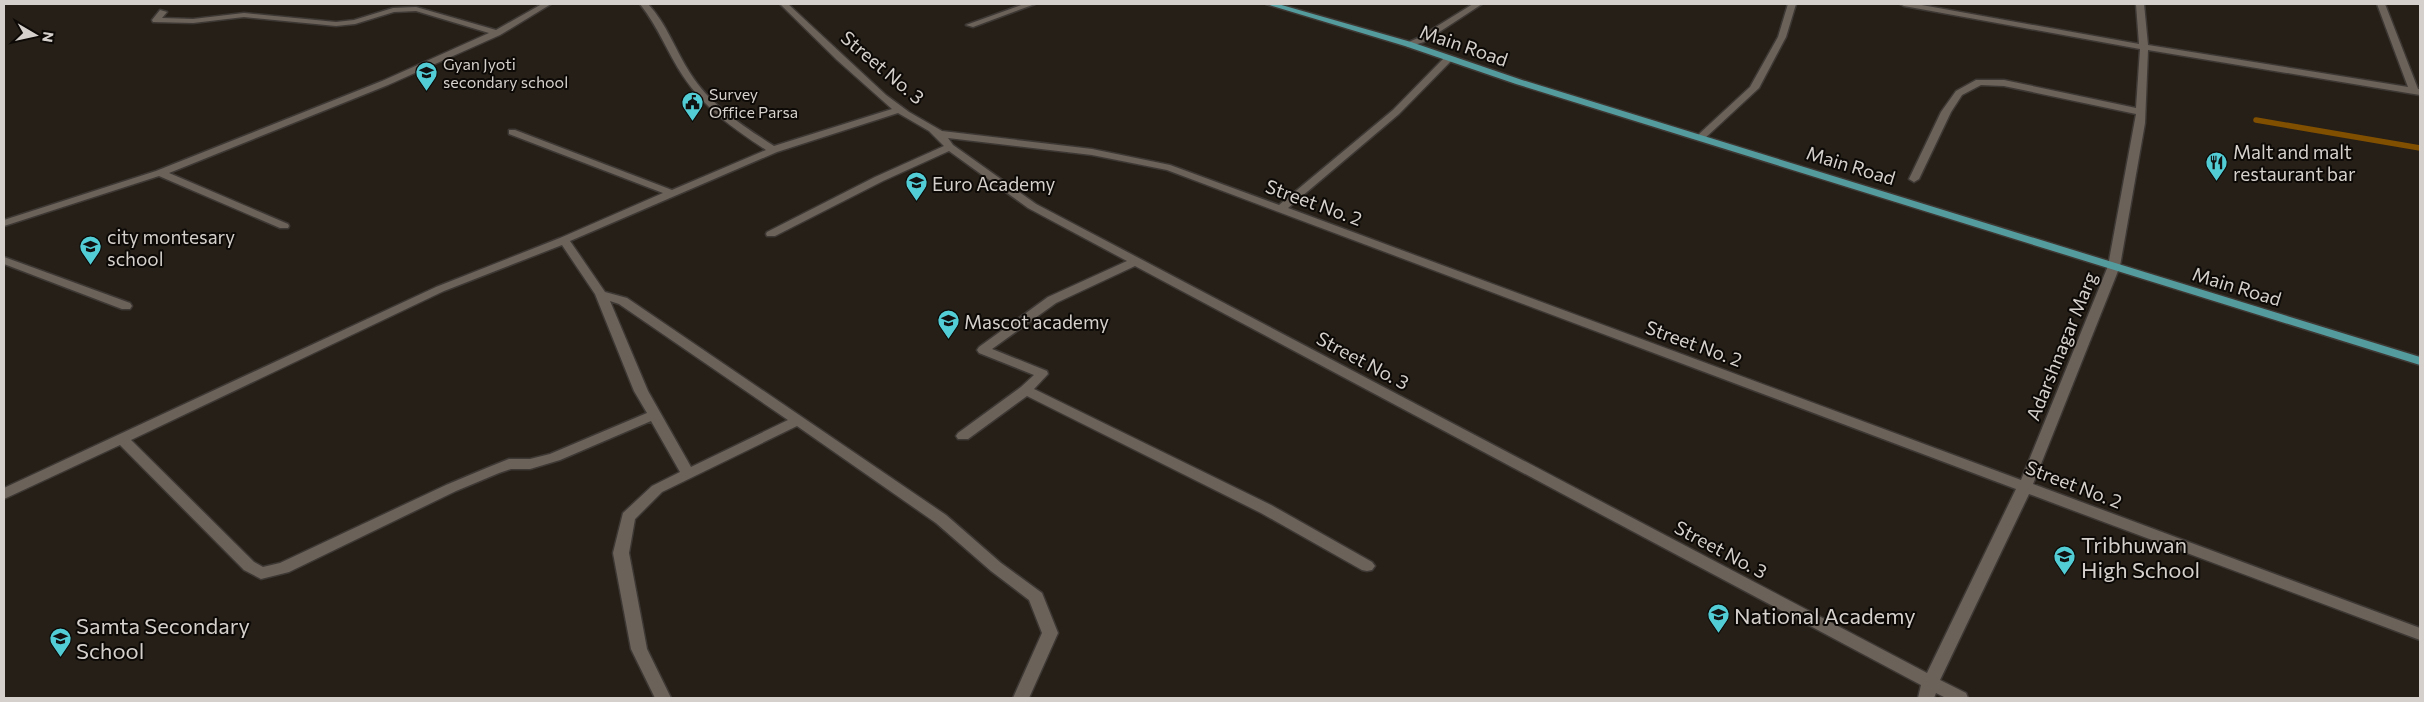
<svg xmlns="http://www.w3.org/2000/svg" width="2424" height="702" font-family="Commissioner,sans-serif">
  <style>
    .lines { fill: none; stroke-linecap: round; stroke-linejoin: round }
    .stream { stroke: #814f00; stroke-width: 5.5 }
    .minor-casing { stroke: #3e3834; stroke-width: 3 }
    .major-casing { stroke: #3e3834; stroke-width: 3 }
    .minor { fill: #6b625a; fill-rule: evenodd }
    .major { fill: #549b9e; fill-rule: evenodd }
    .labels { text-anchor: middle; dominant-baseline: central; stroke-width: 4; stroke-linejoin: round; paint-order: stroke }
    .far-poi-label { font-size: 16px; fill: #d5d0cb; stroke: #0c0906; text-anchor: start }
    .street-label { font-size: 19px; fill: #d5d0cb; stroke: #0c0906 }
    .poi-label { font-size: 19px; fill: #d5d0cb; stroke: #0c0906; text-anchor: start }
    .near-poi-label { font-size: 22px; fill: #d5d0cb; stroke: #0c0906; text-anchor: start }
  </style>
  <rect width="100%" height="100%" fill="#251f17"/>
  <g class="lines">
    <path class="stream" d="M 2256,120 L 2420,148"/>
    <defs>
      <g id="minor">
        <path d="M 542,4 L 551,4 L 500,35 L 388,85 L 169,173 L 288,224 L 289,226 L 288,228 L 280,228 L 159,176 L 4,226 L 4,220 L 156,171 L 382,81 L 489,33 L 416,11 L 394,12 L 355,24 L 336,26 L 244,17 L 193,23 L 153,22 L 152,20 L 160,10 L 167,12 L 162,18 L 193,19 L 244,13 L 336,22 L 354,20 L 393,8 L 416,7 L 496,30 Z"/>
        <path d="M 640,4 L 648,4 C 667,24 675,50 690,73 C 710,105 743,126 774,146 L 892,109 L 837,60 L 780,4 L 788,4 L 886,95 L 909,112 L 942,131 L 1092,149 L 1170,165 L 1279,205 L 1393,110 L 1446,56 L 1452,56 L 1452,60 L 1399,114 L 1288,208 L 2021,480 L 2108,266 L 2136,114 L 2004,86 L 1981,85 L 1962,95 L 1951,112 L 1919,179 L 1914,182 L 1909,179 L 1941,112 L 1956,91 L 1976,80 L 2004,80 L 2136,108 L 2140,49 L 1904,6 L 1900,4 L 1916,4 L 2139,44 L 2136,4 L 2144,4 L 2148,45 L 2408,87 L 2377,4 L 2385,4 L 2418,89 L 2420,89 L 2420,95 L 2148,50 L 2145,123 L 2120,266 L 2033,484 L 2420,628 L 2420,640 L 2029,494 L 1940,680 L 1966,693 L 1968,698 L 1946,698 L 1936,693 L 1934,698 L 1918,698 L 1921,685 L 1135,266 L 1056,303 L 992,349 L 1047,371 L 1048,374 L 1034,389 L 1271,505 L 1372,562 L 1375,566 L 1372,570 L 1367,571 L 1362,570 L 1261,513 L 1027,396 L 968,439 L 958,439 L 956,436 L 958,433 L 1021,387 L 1034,375 L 979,353 L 977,350 L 979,347 L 1048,297 L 1127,261 L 1028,208 L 949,151 L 883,181 L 775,236 L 767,236 L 766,234 L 767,232 L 875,177 L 944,146 L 929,131 L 898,113 L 777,152 L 570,241 L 605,292 L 627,298 L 946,515 L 1001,563 L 1042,593 L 1058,633 L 1029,698 L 1013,698 L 1042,633 L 1029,600 L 991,571 L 936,523 L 797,426 L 662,492 L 635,519 L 629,553 L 647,649 L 671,698 L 655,698 L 631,649 L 613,553 L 623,513 L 652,486 L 680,472 L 651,421 L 560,460 L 530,469 L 511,469 L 499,473 L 456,491 L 289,572 L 261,579 L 244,570 L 120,445 L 4,499 L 4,488 L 436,287 L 560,238 L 663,193 L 509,134 L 509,130 L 515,130 L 672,190 L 766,150 C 734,129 704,108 683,76 C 667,52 659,28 640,4 ZM 948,138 L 1092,155 L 1167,170 L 2016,489 L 1927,673 L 1036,204 L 953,145 ZM 562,245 L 595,294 L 634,391 L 647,413 L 550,454 L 530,459 L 509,459 L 489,467 L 446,485 L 280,563 L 263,567 L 254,562 L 131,440 L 444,291 ZM 610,301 L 619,304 L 788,420 L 691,467 L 648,391 Z"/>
        <path d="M 1024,4 L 1035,4 L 973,27 L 966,25 Z"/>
        <path d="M 1473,4 L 1482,4 L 1424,42 L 1408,47 L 1404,44 L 1418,38 Z"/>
        <path d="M 1788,4 L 1796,4 L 1786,37 L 1759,88 L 1704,139 L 1698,139 L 1698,135 L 1750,87 L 1778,37 Z"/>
        <path d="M 4,257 L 130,303 L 132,306 L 130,309 L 122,309 L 4,264 Z"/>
      </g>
      <path id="major" d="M 1266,4 L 1278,4 L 1411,42 L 1522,80 L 2420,357 L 2420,365 L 1516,84 L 1405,46 Z"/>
    </defs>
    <use href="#minor" class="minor-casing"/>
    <use href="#major" class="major-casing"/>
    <use href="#minor" class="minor"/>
    <use href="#major" class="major"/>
  </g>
  <defs>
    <symbol id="school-pin" viewBox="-11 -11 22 30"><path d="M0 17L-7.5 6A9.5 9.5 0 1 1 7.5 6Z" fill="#52ccd5" stroke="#0c0906"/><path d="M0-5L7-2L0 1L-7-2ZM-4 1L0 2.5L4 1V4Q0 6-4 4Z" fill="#111"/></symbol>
    <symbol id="civic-pin" viewBox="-11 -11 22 30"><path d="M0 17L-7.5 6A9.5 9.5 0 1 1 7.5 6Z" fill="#52ccd5" stroke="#0c0906"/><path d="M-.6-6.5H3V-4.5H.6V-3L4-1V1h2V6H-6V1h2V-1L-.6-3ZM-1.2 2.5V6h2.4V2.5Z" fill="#111"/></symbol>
    <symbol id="restaurant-pin" viewBox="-11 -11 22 30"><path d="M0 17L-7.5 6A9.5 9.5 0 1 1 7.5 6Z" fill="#52ccd5" stroke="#0c0906"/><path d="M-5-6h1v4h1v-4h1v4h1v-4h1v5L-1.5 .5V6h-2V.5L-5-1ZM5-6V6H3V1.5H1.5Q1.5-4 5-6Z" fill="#111"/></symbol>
    <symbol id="university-pin" viewBox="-11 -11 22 30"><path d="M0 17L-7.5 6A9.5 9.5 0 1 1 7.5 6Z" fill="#52ccd5" stroke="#0c0906"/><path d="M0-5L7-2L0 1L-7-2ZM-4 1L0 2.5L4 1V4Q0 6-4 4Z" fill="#111"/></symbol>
  </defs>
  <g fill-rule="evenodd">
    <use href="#school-pin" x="414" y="60" width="25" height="34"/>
    <use href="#civic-pin" x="680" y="90" width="25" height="34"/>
    <use href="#restaurant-pin" x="2204" y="150" width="25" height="34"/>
    <use href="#school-pin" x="904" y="170" width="25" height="34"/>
    <use href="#school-pin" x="78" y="234" width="25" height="34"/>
    <use href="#school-pin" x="936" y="308" width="25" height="34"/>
    <use href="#school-pin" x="2052" y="544" width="25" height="34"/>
    <use href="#university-pin" x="1706" y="602" width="25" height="34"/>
    <use href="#school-pin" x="48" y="626" width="25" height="34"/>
  </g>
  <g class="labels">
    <g class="far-poi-label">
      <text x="443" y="63">Gyan Jyoti<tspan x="443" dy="18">secondary school</tspan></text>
      <text x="709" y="93">Survey<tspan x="709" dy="18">Office Parsa</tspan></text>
    </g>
    <g class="street-label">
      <text transform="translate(1464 45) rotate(19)">Main Road</text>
      <text transform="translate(883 67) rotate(40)">Street No. 3</text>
      <text transform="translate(1851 165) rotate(17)">Main Road</text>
      <text transform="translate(1314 202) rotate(20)">Street No. 2</text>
      <text transform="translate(2237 286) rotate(17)">Main Road</text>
      <text transform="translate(1694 343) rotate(20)">Street No. 2</text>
      <text transform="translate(2061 346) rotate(-68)">Adarshnagar Marg</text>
      <text transform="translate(1363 360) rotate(28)">Street No. 3</text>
      <text transform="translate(2074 484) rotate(21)">Street No. 2</text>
      <text transform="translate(1721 549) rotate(28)">Street No. 3</text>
    </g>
    <g class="poi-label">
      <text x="2233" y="151">Malt and malt<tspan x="2233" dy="22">restaurant bar</tspan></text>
      <text x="932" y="183">Euro Academy</text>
      <text x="107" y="236">city montesary<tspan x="107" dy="22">school</tspan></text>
      <text x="964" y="321">Mascot academy</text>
    </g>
    <g class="near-poi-label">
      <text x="2081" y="544">Tribhuwan<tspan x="2081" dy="25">High School</tspan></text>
      <text x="1734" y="615">National Academy</text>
      <text x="76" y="625">Samta Secondary<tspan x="76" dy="25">School</tspan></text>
    </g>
  </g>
  <rect width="2424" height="702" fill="none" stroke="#d5d0cb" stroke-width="10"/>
  <g transform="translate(35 35) rotate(99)" stroke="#0c0906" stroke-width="4" paint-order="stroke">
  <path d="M0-4L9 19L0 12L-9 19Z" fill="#d5d0cb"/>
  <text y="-8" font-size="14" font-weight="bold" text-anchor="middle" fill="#d5d0cb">N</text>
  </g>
</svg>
